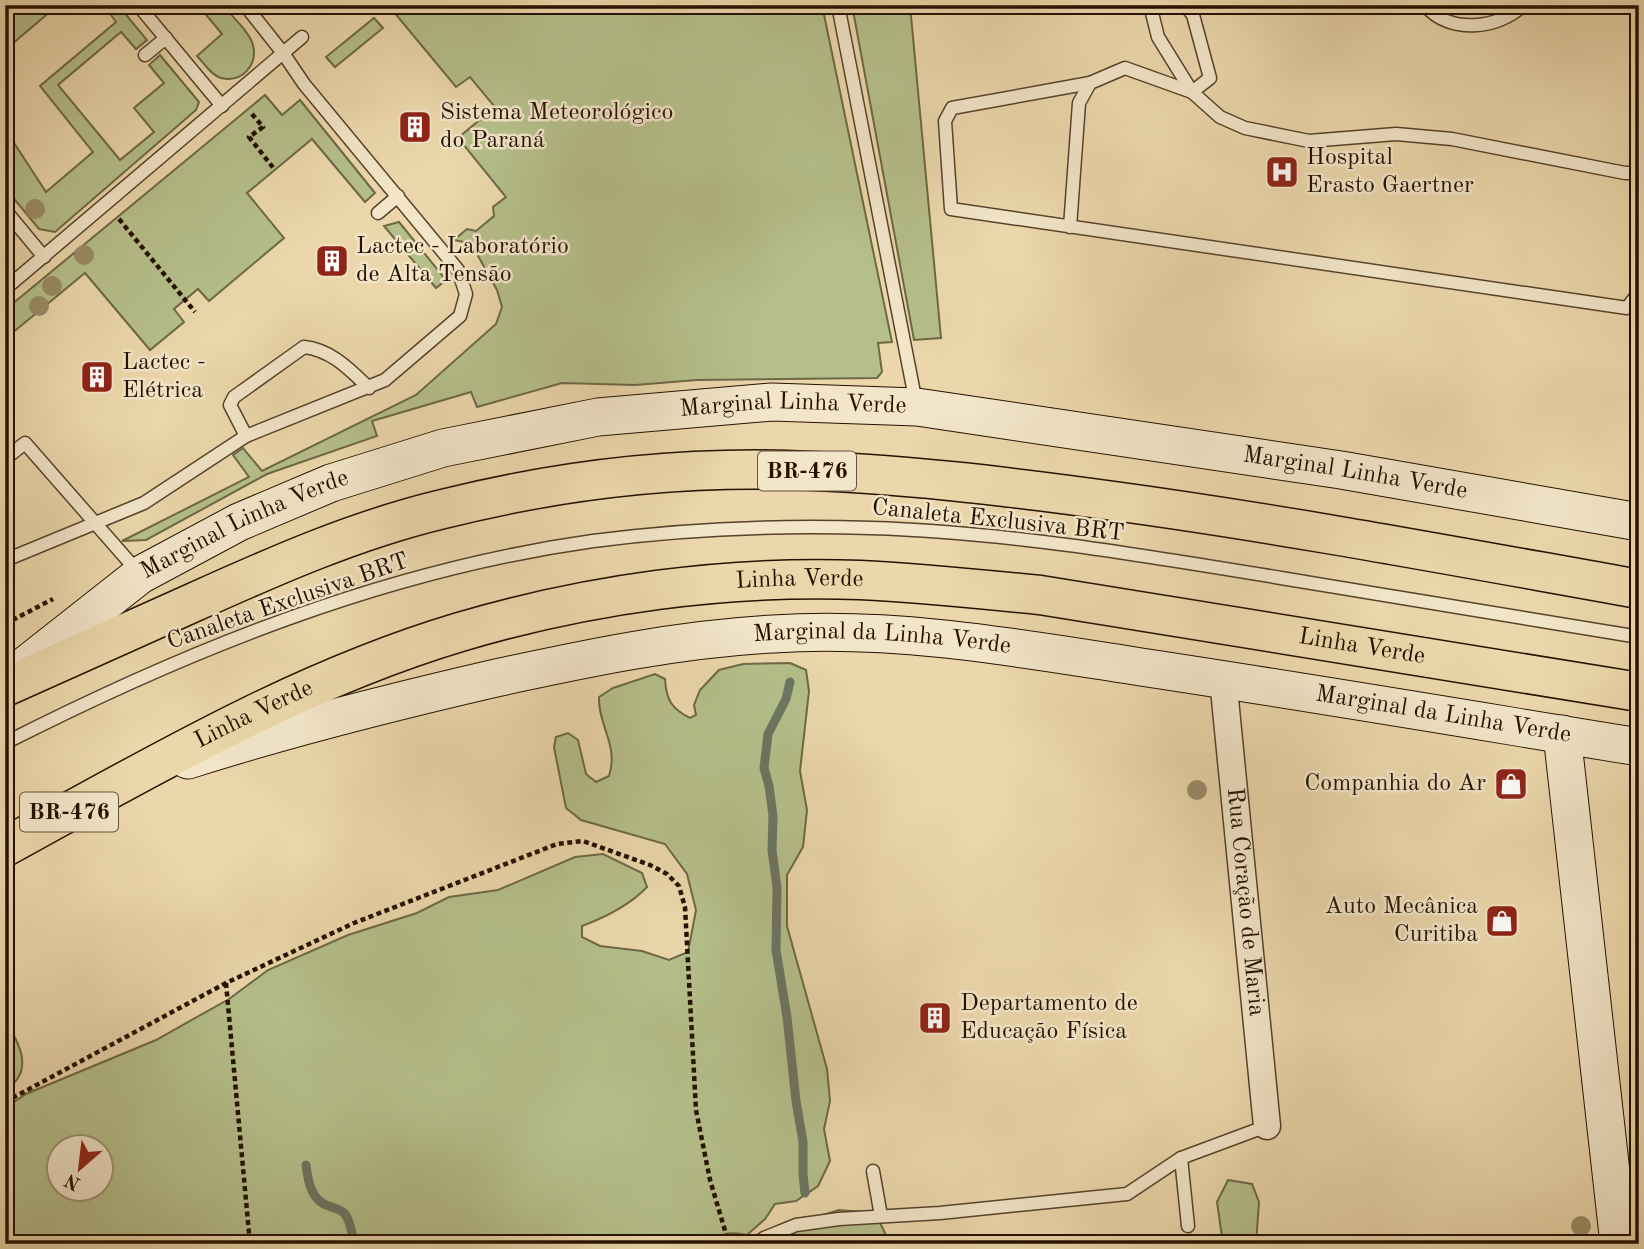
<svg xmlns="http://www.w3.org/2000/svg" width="1644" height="1249" font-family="'Old Standard TT',serif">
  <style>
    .green { fill: #b5bf8b; stroke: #6d6846; stroke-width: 2; fill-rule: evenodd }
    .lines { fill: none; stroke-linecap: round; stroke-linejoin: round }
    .stream { stroke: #6b7662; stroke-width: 9 }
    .lane-casing { stroke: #56422b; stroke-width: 15 }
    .street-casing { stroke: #56422b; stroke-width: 29 }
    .secondary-casing { stroke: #251100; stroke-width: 39 }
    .highway-casing { stroke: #251100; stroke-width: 41 }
    .path { stroke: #251100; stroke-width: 4.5; stroke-dasharray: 5 3.5; stroke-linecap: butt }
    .lane { stroke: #f2e5c8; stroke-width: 12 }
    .street { stroke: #f2e5c8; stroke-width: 26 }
    .secondary { stroke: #f2e5c8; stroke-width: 37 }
    .highway { stroke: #ebd7ab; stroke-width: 38 }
    .tree { fill: #9a8c68 }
    .labels { text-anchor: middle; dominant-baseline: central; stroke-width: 5; stroke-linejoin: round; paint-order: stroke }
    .shield { fill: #f2e5c8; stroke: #62513c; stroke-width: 2 }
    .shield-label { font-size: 23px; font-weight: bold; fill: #251100 }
    .poi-label { font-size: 24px; fill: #251100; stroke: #f2e5c8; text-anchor: start }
    .street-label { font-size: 24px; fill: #251100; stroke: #f2e5c8 }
  </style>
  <rect width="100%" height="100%" fill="#ebd7ab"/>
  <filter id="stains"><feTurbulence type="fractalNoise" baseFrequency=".00286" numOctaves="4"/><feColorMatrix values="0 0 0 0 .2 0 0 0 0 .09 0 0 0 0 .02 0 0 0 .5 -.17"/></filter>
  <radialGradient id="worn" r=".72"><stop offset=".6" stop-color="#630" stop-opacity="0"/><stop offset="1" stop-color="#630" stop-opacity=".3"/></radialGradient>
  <g class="green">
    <path d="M 5,5 L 58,5 L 5,50 Z"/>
    <path d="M 104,5 L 118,5 L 147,40 L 136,49 L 121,32 L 58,85 L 120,160 L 154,132 L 134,108 L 164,83 L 149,65 L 160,55 L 199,102 L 196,110 L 55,232 L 39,229 L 5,188 L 5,129 L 46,192 L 93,152 L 40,86 L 116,22 Z"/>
    <path d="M 198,5 L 223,5 C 232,17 249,31 253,45 C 258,65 242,83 221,78 C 211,75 204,63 197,56 L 222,34 Z"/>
    <path d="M 388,5 L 822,5 L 892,342 L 878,343 L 882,372 L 877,378 L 697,380 L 635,385 L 562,383 L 477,407 L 471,392 L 372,421 L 377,436 L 267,474 L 146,540 L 122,541 L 249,477 L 233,455 L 243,448 L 262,471 L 416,395 L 496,324 L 502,307 L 497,290 L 477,254 L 468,243 L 454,240 L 467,229 L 476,231 L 494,216 L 493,207 L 506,197 L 458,138 L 495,107 L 470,77 L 456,87 Z"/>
    <path d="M 852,5 L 910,5 L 941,338 L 914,340 Z"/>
    <path d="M 374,18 L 383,28 L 335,67 L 326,57 Z"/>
    <path d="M 265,95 L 282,115 L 300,100 L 375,193 L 365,202 L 312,139 L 247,193 L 284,238 L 209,301 L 198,289 L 174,309 L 184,322 L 150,350 L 85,273 L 5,339 L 5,310 Z"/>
    <path d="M 399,222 L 446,280 L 436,288 L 384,226 Z"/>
    <path d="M 790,663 L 806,670 L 809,691 L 800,771 L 807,810 L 803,847 L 787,875 L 787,926 L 827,1069 L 830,1101 L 824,1129 L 830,1161 L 818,1186 L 796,1201 L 775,1204 L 765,1219 L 747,1235 C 734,1233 720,1230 712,1244 L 5,1244 L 5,1108 L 26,1094 L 156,1040 L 229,999 L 268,970 L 348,935 L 417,913 L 449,897 L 498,890 L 575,857 L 603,854 L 642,873 L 647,887 C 629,906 606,917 582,926 L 582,937 L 600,946 L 642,951 L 669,960 L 688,952 L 696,910 L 687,874 L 665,844 L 581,820 L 566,808 L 554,747 L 556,737 L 568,733 L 578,740 L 586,774 L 596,782 L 609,776 C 619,745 598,726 599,697 L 613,688 L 655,674 L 665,679 C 666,700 672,709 690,718 L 696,715 L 694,705 L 700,690 L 719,670 L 743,664 ZM 60,1148 L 102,1148 L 102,1190 L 60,1190 Z"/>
    <path d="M 5,1020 C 20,1044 35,1072 5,1090 Z"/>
    <path d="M 1228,1180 L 1252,1184 L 1259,1202 L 1256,1244 L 1223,1244 L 1217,1202 Z"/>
    <path d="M 839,1210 C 868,1212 881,1212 888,1244 L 755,1244 L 778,1229 Z"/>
  </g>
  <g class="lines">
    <g class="stream">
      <path d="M 790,682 L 786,699 L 768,734 L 764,768 L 769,786 L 773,816 L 772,850 L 777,888 L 776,950 L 787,1017 L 796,1101 L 803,1142 L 803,1174 L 805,1193"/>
      <path d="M 306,1165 C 308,1181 311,1201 329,1206 C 334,1208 340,1209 344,1213 C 352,1221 350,1234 356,1244"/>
    </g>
    <defs>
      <g id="lane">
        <path d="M 138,5 L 222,106"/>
        <path d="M 838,5 L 916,403"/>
        <path d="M 1150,5 L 1158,37 L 1192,92 L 1220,117 L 1245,128 L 1309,141 L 1396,134 L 1452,139 L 1625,173 L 1639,173"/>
        <path d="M 1425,5 C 1449,35 1499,29 1523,5"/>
        <path d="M 145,55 L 166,38"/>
        <path d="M 1090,83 L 952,108 L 945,121 L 951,209 L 1627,308 L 1639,292"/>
        <path d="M 5,210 L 44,257"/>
        <path d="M 378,213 L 398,196"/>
        <path d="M 1070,227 L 1079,103 L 1090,83 L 1125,68 L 1192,92 L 1210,78 L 1193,15 L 1185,5"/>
        <path d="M 5,289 L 302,37"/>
        <path d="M 246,436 L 230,405 L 234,397 L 304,347 C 332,350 350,370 369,388"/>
        <path d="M 5,459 L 25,443 L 138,572"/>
        <path d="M 5,549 L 13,557 L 144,503 L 246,436 L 385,380 L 460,316 L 466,294 L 458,270 L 304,84 L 283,53 L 245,5"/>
        <path d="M 5,743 C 190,649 386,570 593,541 C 684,529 779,525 871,528 C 1007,532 1147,556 1281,578 C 1400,598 1519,617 1639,637"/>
        <path d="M 1181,1158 L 1267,1126"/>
        <path d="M 873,1171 L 881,1216"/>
        <path d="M 756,1244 L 764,1238 L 796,1225 L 839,1219 L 940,1213 L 1127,1194 L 1181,1158 L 1188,1226"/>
      </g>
      <g id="street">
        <path id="s1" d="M 1223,679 L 1267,1126"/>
      </g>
      <g id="secondary">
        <path id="s2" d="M 13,675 L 140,575 L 239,522 L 331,483 L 443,448 L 598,417 L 772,402 L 917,407 L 1341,470 L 1639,522"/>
        <path d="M 1562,734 L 1619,1244"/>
        <path id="s3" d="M 188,760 C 289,728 392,702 496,678 C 588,658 679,639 773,634 C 897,626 1019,648 1141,667 C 1307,692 1473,720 1639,747"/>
      </g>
      <g id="highway">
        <path d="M 5,687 C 67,659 129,631 190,604 C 272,567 355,530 443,509 C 555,481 671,467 786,470 C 896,473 1005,486 1114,501 C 1290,525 1464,558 1639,589"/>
        <path id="s4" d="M 5,847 C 151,767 299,680 460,632 C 588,594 726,575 860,580 C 920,583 980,589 1040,595 L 1639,692"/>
      </g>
    </defs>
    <use href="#lane" class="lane-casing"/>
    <use href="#street" class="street-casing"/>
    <use href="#secondary" class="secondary-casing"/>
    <use href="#highway" class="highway-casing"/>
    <g class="path">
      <path d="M 252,114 L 263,127 L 249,137 L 275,170"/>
      <path d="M 119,219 L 195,312"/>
      <path d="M 5,624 L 53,599"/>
      <path d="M 226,983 L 250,1244"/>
      <path d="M 5,1102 L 226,983 L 354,923 L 557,844 L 583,841 L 650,865 L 667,874 L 679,886 L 685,907 L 696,1110 L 710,1180 L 729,1244"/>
    </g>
    <use href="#lane" class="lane"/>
    <use href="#street" class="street"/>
    <use href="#secondary" class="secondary"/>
    <use href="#highway" class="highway"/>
  </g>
  <g class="tree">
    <circle cx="35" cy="209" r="10"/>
    <circle cx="84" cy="255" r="10"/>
    <circle cx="52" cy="286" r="10"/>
    <circle cx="39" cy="306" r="10"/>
    <circle cx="1197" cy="790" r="10"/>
    <circle cx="1581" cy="1226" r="10"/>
  </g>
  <defs>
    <symbol id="building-square" viewBox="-11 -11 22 22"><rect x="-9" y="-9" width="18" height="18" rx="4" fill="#8f2418" stroke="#f2e5c8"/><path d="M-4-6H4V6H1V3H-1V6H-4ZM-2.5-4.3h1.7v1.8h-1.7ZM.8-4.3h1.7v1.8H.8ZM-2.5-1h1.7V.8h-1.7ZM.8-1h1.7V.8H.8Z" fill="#fff"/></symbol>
    <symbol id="hospital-square" viewBox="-11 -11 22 22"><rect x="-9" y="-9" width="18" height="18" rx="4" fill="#8f2418" stroke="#f2e5c8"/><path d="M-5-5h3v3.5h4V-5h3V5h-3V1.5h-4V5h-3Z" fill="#fff"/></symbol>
    <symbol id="shop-square" viewBox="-11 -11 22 22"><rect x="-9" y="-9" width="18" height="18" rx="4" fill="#8f2418" stroke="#f2e5c8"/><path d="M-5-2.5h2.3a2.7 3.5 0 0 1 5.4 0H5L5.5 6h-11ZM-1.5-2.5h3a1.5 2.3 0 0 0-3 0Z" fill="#fff"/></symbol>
  </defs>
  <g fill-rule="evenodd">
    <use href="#building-square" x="396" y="108" width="38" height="38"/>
    <use href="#hospital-square" x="1263" y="153" width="38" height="38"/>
    <use href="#building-square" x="313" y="242" width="38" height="38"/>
    <use href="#building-square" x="78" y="358" width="38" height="38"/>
    <use href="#shop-square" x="1492" y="765" width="38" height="38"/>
    <use href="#shop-square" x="1483" y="902" width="38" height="38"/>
    <use href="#building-square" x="916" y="999" width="38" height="38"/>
  </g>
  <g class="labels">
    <g class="shield">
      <rect x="758" y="451.5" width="98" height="39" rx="5"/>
      <rect x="20" y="792.5" width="98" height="39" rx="5"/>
    </g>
    <g class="shield-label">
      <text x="807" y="471">BR-476</text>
      <text x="69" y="812">BR-476</text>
    </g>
    <g class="poi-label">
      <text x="440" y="113">Sistema Meteorológico<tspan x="440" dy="28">do Paraná</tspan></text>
      <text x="1306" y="158">Hospital<tspan x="1306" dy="28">Erasto Gaertner</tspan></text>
      <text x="356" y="247">Lactec - Laboratório<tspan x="356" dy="28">de Alta Tensão</tspan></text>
      <text x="122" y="363">Lactec -<tspan x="122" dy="28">Elétrica</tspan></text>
      <text x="1486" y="784" text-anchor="end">Companhia do Ar</text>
      <text x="1478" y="907" text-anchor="end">Auto Mecânica<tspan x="1478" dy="28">Curitiba</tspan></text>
      <text x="960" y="1004">Departamento de<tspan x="960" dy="28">Educação Física</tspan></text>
    </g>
    <g class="street-label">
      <text stroke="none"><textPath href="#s2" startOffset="845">Marginal Linha Verde</textPath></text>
      <text stroke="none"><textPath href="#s2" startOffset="1412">Marginal Linha Verde</textPath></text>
      <text transform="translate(998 521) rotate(6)">Canaleta Exclusiva BRT</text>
      <text stroke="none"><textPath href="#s2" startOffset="278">Marginal Linha Verde</textPath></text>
      <text stroke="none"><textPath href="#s4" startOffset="849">Linha Verde</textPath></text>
      <text transform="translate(288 602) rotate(-19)">Canaleta Exclusiva BRT</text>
      <text stroke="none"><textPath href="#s3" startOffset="709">Marginal da Linha Verde</textPath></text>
      <text stroke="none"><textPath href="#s4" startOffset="1416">Linha Verde</textPath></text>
      <text stroke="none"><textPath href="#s3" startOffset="1276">Marginal da Linha Verde</textPath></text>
      <text stroke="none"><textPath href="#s4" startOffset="282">Linha Verde</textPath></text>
      <text stroke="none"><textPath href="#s1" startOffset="224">Rua Coração de Maria</textPath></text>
    </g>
  </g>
  <rect width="1644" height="1249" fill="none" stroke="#ebd7ab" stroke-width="28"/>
  <rect x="7" y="7" width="1630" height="1235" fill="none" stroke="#251100" stroke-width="3.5"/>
  <rect x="14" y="14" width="1616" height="1221" fill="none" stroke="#251100" stroke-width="2"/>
  <g transform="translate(80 1168) rotate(208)"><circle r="33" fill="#f2e5c8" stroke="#a09078" stroke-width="2"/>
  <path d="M0-5L12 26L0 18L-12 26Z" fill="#8f2418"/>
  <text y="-10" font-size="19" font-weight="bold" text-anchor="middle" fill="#251100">N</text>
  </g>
  <rect width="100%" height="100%" filter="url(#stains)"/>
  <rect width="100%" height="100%" fill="url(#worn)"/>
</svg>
